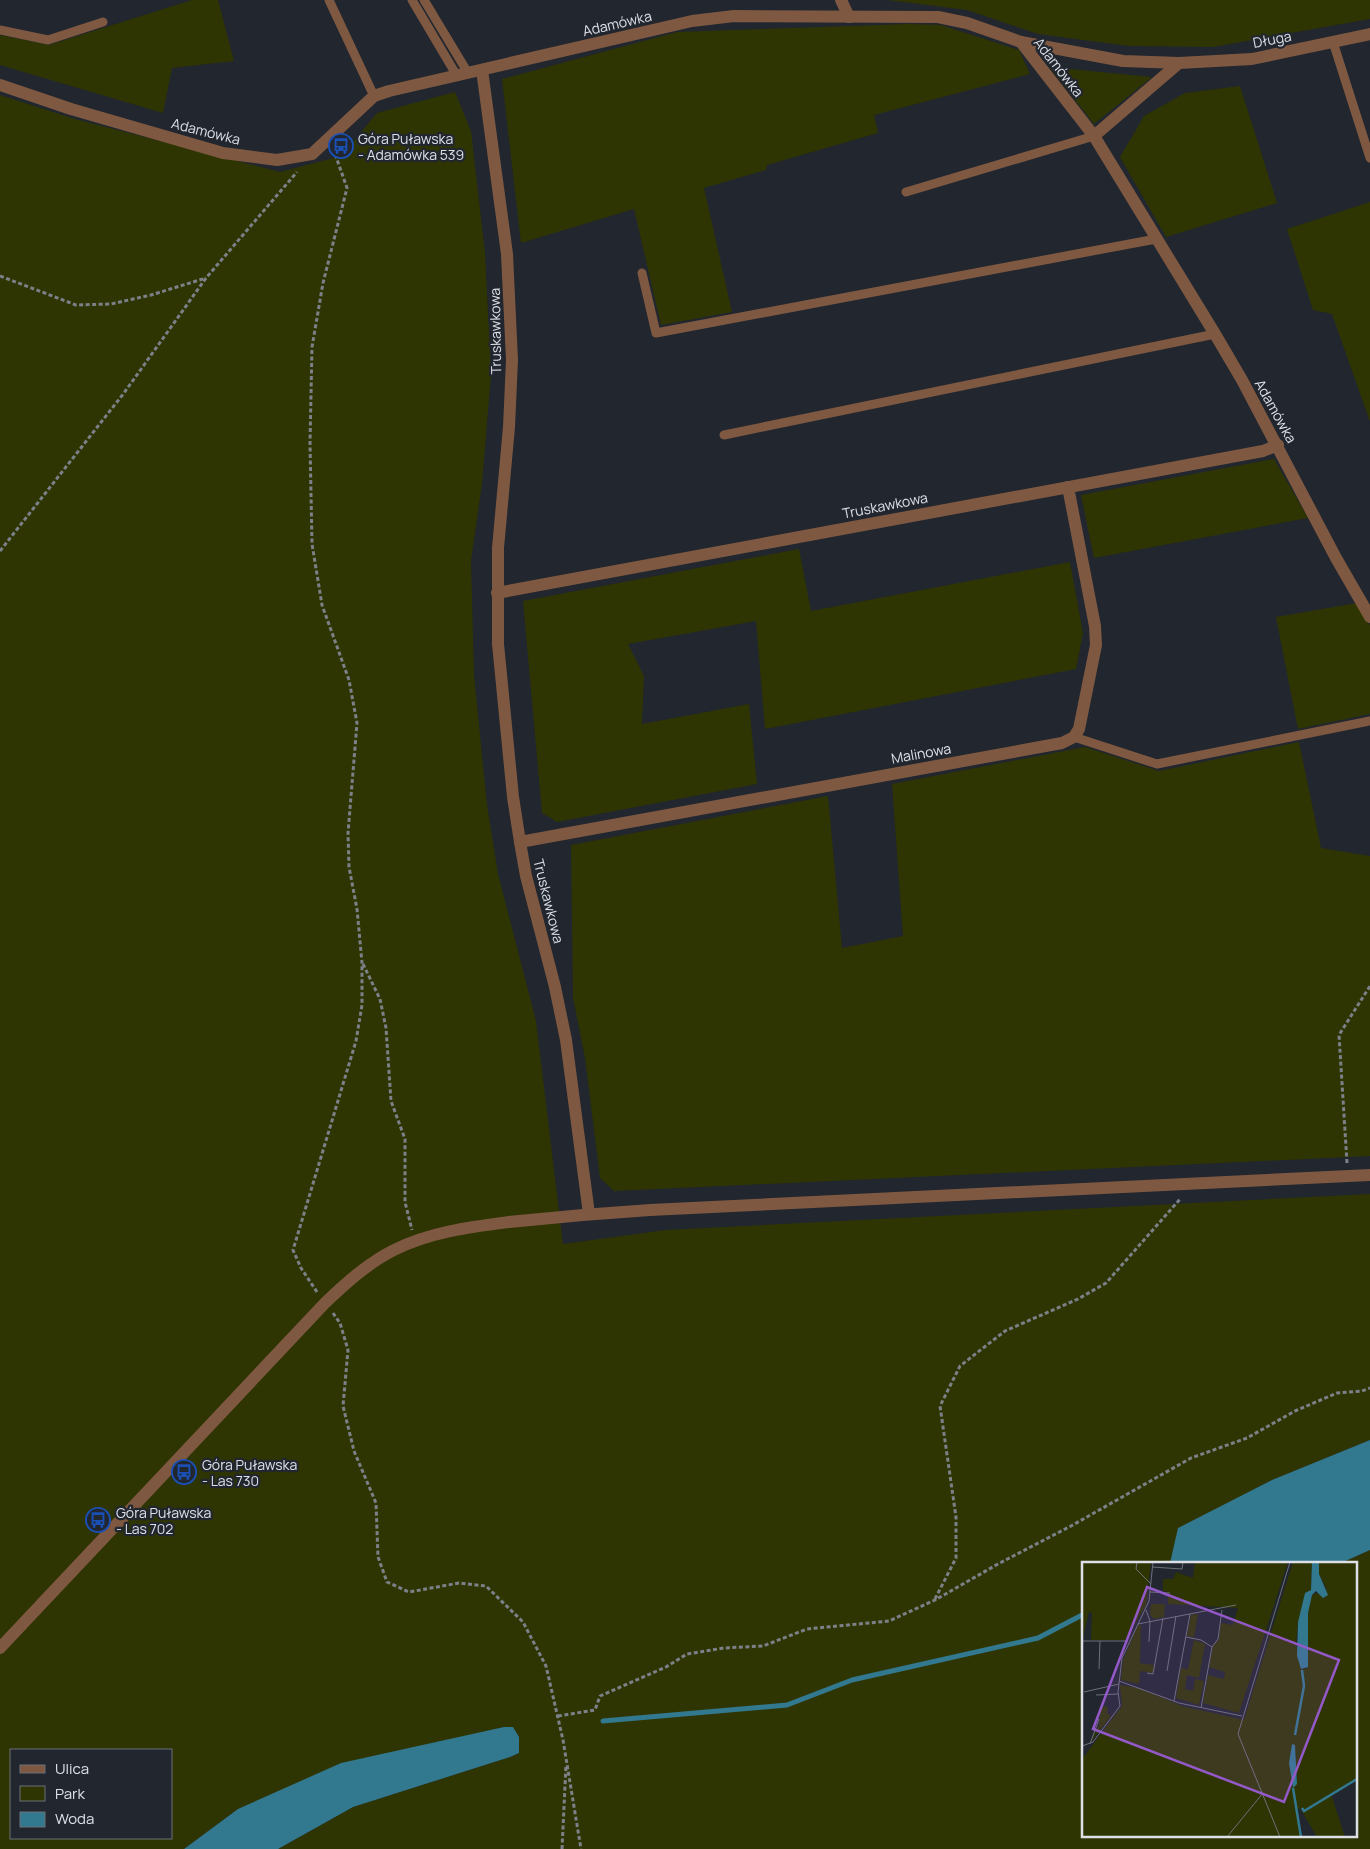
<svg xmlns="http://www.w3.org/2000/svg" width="1370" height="1849" font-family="Manrope,sans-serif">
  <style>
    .green { fill: #2f3502; fill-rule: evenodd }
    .water { fill: #32788f }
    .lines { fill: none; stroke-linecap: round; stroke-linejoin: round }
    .stream { stroke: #32788f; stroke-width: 5 }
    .path { stroke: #7c8088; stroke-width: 3; stroke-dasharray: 4 2.5; stroke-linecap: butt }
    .service { stroke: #7e5841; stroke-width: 9 }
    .minor { stroke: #7e5841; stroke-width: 12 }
    .tertiary { stroke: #7e5841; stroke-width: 12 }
    .labels { text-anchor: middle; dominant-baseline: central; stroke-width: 4.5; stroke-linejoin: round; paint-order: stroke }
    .street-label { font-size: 14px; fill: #dde0e7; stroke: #21262f }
    .poi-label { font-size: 14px; fill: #dde0e7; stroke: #21262f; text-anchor: start }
    .inset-river { fill: none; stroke: #32788f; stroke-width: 2.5 }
    .inset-road { fill: none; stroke: #6c7079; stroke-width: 1 }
    .view { fill: #9459c9; fill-opacity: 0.15; stroke: #9459c9; stroke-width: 2.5 }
    .inset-edge { fill: none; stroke: #dde0e7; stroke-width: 2.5 }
  </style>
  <rect width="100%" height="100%" fill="#21262f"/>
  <g class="green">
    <path d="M 192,0 L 218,0 L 234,61 L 172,68 L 163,113 L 0,65 L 0,35 L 49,45 Z"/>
    <path d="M 888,0 L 1370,0 L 1370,19 L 1213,47 L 1129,46 L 1038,34 L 967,10 Z"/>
    <path d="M 909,24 L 941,25 L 1019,50 L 1030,74 L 874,115 L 878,133 L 767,165 L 766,170 L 704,188 L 732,312 L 661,325 L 634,209 L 521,243 L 502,79 L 677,32 Z"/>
    <path d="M 1049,67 L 1152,77 L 1094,124 Z"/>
    <path d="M 1240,86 L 1277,203 L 1166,237 L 1120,157 L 1144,116 L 1185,93 Z"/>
    <path d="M 455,92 L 471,131 L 485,253 L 491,374 L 482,484 L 471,561 L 474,675 L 487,805 L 498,874 L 536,1021 L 563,1244 L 666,1230 L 1370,1194 L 1370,1440 L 1272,1480 L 1179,1528 L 1170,1563 L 1084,1563 L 1084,1835 L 1356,1835 L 1356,1563 L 1341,1563 L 1370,1550 L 1370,1849 L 278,1849 L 353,1807 L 510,1757 L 519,1753 L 519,1737 L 513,1727 L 504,1727 L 463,1737 L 238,1809 L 184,1849 L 0,1849 L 0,95 L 75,119 L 280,172 L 341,156 L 377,113 ZM 11,1750 L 171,1750 L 171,1838 L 11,1838 Z"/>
    <path d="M 1370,202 L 1370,422 L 1332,314 L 1313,310 L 1287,229 Z"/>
    <path d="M 1274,459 L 1308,518 L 1094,558 L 1081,495 Z"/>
    <path d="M 799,549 L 811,611 L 1070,562 L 1083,633 L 1076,669 L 765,729 L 756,621 L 628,644 L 644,676 L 642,724 L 749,704 L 757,784 L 557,822 L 542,813 L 523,601 Z"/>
    <path d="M 1357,603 L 1370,625 L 1370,714 L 1298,729 L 1276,617 Z"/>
    <path d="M 1299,742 L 1321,848 L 1370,856 L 1370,1156 L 614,1191 L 600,1178 L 585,1058 L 573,998 L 571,845 L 828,796 L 842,948 L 903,936 L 892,784 L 1085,747 L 1159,771 Z"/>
  </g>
  <g class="water">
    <path d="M 1370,1440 L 1370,1550 L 1341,1563 L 1170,1563 L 1178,1528 L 1272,1480 Z"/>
    <path d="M 504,1727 L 513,1727 L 519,1737 L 519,1753 L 510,1757 L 353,1807 L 278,1849 L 184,1849 L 238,1809 L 341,1763 Z"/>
  </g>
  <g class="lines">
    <path class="stream" d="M 603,1721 L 787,1705 L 852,1680 L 1038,1638 L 1084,1614"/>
    <g class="path">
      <path d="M 0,276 L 76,305 L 111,304 L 151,295 L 206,278"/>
      <path d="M 0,551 L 124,393 L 206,278 L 297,172"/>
      <path d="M 363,964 L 380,999 L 386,1028 L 391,1101 L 405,1139 L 405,1202 L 412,1230"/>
      <path d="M 1347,1163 L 1339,1035 L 1370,986"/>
      <path d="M 317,1292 L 301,1268 L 293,1250 L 356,1041 L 362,1005 L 362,963 L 357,909 L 349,867 L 348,833 L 357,723 L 349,680 L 322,605 L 312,544 L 310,443 L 312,347 L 323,283 L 347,188 L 334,151"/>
      <path d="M 333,1313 L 340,1323 L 348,1350 L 343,1406 L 354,1451 L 376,1503 L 378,1557 L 387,1582 L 409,1592 L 459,1583 L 486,1586 L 523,1622 L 546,1666 L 563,1740 L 581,1849"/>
      <path d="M 935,1599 L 956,1558 L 956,1517 L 940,1406 L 960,1366 L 1005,1331 L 1078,1299 L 1106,1283 L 1181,1198"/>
      <path d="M 558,1716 L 595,1710 L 600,1696 L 666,1667 L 687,1654 L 724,1648 L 763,1646 L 807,1629 L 889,1621 L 935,1600 L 998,1564 L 1071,1526 L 1191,1458 L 1247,1438 L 1295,1411 L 1337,1393 L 1362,1391 L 1370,1388"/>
      <path d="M 562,1849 L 566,1765"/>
    </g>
    <g class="service">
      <path d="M 329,0 L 374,96"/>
      <path d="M 412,0 L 457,76"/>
      <path d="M 424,0 L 468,73"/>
      <path d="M 0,30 L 48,40 L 103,22"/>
      <path d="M 1333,42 L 1370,158"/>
      <path d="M 906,192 L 1094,136"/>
      <path d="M 642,273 L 656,333 L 1156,239"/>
      <path d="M 724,435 L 1215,334"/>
      <path d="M 1074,737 L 1157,764 L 1370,721"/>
    </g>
    <g class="minor">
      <path d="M 841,0 L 849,17"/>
      <path d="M 1021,42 L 1094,136 L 1215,334 L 1242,380 L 1336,558 L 1370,617"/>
      <path d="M 482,70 L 507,254 L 512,360 L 509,427 L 498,548 L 498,644 L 513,797 L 520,842 L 526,876 L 555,987 L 566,1040 L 589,1214"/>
      <path d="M 0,85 L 71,109 L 223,153 L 277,160 L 312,154 L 374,96 L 389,91 L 692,21 L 734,16 L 938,17 L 967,23 L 1021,42 L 1123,61 L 1179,63 L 1252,59 L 1370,34"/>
      <path d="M 1094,136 L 1179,63"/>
      <path d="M 497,593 L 1263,451 L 1278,445"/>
      <path d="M 520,842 L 1062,743 L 1074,737 L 1079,729 L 1096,645 L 1095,626 L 1068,487"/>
    </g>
    <path class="tertiary" d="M 0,1648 L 325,1303 C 346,1283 368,1263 394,1250 C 430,1232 470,1227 509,1222 C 556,1217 603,1213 650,1210 L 1370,1175"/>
  </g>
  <defs>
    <symbol id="bus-ring" viewBox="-11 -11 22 22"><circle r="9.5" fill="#21262f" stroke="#1a4fb4" stroke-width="1.5"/><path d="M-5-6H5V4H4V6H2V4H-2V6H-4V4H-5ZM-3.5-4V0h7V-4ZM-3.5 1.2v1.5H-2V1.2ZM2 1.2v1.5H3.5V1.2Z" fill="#1a4fb4"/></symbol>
  </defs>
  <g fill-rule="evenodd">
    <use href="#bus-ring" x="327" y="132" width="28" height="28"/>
    <use href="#bus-ring" x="170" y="1458" width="28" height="28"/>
    <use href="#bus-ring" x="84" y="1506" width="28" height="28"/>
  </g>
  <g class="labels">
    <g class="street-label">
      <text transform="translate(617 23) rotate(-13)">Adamówka</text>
      <text transform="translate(1272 39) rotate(-11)">Długa</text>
      <text transform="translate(1059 67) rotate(52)">Adamówka</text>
      <text transform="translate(206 131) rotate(14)">Adamówka</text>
      <text transform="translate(495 331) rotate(-91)">Truskawkowa</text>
      <text transform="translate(1276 411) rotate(61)">Adamówka</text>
      <text transform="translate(885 505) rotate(-11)">Truskawkowa</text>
      <text transform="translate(921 753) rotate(-10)">Malinowa</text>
      <text transform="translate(549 901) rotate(76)">Truskawkowa</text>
    </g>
    <g class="poi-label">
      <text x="358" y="138">Góra Puławska<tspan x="358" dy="16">- Adamówka 539</tspan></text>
      <text x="202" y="1464">Góra Puławska<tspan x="202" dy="16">- Las 730</tspan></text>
      <text x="116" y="1512">Góra Puławska<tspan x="116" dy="16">- Las 702</tspan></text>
    </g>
  </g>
  <g transform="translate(1082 1562)">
    <rect width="275" height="275" fill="#21262f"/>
    <path d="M 0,0 L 69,0 L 64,43 L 43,78 L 9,78 L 10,51 L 7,50 L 0,78 ZM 113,0 L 206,0 L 157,151 L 121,141 L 126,113 L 142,117 L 143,110 L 127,105 L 131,84 L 137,77 L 139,61 L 151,63 L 156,46 L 86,42 L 86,30 L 81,29 L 81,17 L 91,17 L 94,10 L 111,16 ZM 211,0 L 230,0 L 229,28 L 216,60 L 214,82 L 220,108 L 226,105 L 226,51 L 230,33 L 245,28 L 237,12 L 237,0 L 275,0 L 275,217 L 249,232 L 263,275 L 235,275 L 218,246 L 215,248 L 220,275 L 0,275 L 0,197 L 40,144 L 38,123 L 56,126 L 100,144 L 162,158 ZM 210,183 L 213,184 L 215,222 L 207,201 ZM 69,42 L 83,42 L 82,55 L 72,57 L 68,53 ZM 116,52 L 112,75 L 105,74 L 109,53 ZM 56,63 L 59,63 L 58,101 L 72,103 L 71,111 L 58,109 L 57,122 L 39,118 L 41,98 ZM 112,78 L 123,82 L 117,116 L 105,113 L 103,127 L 111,129 L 113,117 L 122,119 L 117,143 L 94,136 L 99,106 L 106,107 ZM 19,144 L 26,145 L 25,151 L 29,154 L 8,181 L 17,163 Z" fill="#2f3502" fill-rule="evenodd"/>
    <path d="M 230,0 L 237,0 L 237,12 L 246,33 L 241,36 L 234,29 L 230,33 L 226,51 L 226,105 L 219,107 L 215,94 L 216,60 L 223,31 L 229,28 ZM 210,182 L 213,183 L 215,222 L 211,226 L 207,201 Z" fill="#32788f"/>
    <path class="inset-river" d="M 213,173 L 222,124 L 220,108M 211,226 L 219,275M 220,246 L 222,249 L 275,217"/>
    <path class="inset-road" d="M 55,0 L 54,7 L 69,22M 70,5 L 100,7 L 101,0M 68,30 L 88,31M 64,48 L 68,59 L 67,80M 56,62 L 154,43M 104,75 L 119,78 L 130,85 L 119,146M 0,79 L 46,79M 130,85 L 136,77 L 140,48M 17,107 L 18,79M 85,109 L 94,54M 65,111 L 71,112 L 81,56M 37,119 L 97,141 L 160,154M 2,130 L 37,122M 14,133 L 36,132M 92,139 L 108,52M 8,182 L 17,157M 0,184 L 11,180 L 38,144 L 36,130 L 40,96 L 67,39 L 71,0M 145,275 L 181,231M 198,275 L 156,172 L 208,0"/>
    <path class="view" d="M 65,25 L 257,98 L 202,240 L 11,167 Z"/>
    <rect width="275" height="275" class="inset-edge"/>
  </g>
  <rect x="10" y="1749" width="162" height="90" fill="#21262f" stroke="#6c7079"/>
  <rect x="20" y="1765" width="25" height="8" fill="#7e5841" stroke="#6c7079"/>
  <text x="55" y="1774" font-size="15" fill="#dde0e7">Ulica</text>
  <rect x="20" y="1786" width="25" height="15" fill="#2f3502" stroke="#6c7079"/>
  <text x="55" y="1799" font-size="15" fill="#dde0e7">Park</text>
  <rect x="20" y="1812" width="25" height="15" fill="#32788f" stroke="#6c7079"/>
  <text x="55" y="1824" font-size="15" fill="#dde0e7">Woda</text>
</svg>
